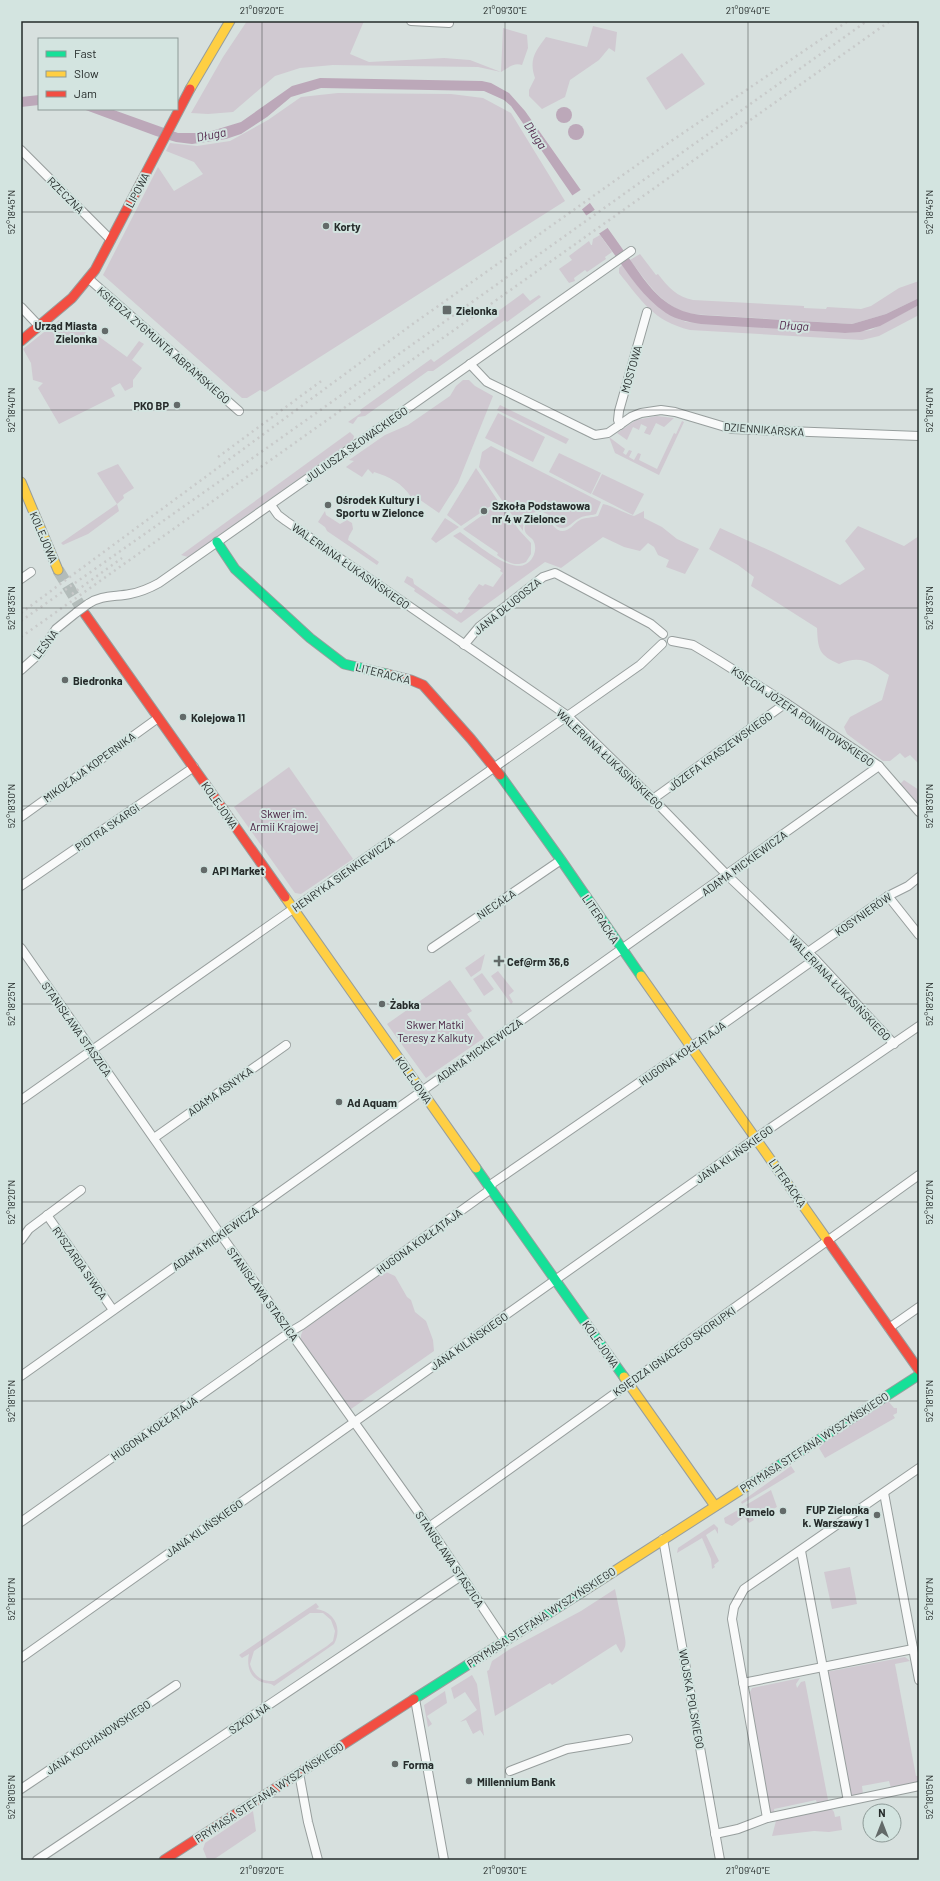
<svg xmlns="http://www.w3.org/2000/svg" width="940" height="1881" font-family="Barlow,sans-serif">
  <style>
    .green { fill: #d0c9d1; fill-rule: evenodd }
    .water { fill: #bca8b9 }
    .pier { fill: #d7e0de }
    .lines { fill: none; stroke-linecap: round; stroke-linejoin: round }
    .secondary-tunnel { stroke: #b3bcba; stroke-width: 12; stroke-dasharray: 12 6; stroke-linecap: butt }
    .street-casing { stroke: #979e9d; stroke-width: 10 }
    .fast-casing { stroke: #979e9d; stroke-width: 11 }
    .slow-casing { stroke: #979e9d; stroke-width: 11 }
    .jam-casing { stroke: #979e9d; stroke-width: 11 }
    .street { stroke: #f9fafa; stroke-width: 8 }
    .fast { stroke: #16e098; stroke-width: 9 }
    .slow { stroke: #ffcf43; stroke-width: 9 }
    .jam { stroke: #f24e42; stroke-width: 9 }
    .rail { stroke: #c8caca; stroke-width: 2.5; stroke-dasharray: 2 4; stroke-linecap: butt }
    .street-bridge-casing { stroke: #979e9d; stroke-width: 10; stroke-linecap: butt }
    .street-bridge { stroke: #f9fafa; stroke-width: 8 }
    .ticks { fill: none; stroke: #252b2a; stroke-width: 1; stroke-opacity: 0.45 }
    .poi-dot { fill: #636a69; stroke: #d3e4e0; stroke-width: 1.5 }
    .labels { text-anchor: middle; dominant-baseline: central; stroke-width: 4; stroke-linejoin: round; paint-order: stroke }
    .street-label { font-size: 11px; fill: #252b2a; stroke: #d3e4e0 }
    .poi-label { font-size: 11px; font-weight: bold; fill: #252b2a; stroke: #d3e4e0; text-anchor: start }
    .park-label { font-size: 11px; fill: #441b3d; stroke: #d3e4e0 }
    .water-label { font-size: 12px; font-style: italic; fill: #53284c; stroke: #d3e4e0 }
    .neatline { fill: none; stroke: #252b2a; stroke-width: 1.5 }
    .ticks-label { font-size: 10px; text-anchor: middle; fill: #252b2a }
  </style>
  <rect width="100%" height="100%" fill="#d7e0de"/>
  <g class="green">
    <path d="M 247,21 L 364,21 L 350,54 L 369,62 L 444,58 L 470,60 L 501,72 L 503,28 L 527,35 L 528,48 L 522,65 C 514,62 508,68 501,72 L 478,67 L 333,65 L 300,68 L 275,76 L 233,112 L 208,114 L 191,113 L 223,57 Z"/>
    <path d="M 593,26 L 617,32 L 615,52 L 609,48 L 599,60 L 570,80 L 565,97 L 542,109 L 529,96 L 529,90 L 535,78 C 529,59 535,52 546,37 L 587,47 Z"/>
    <path d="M 682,53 L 705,84 L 666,110 L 646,78 Z"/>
    <path d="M 338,93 L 451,94 L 483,98 L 511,113 L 565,201 L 265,392 L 260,390 L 247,398 L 242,398 L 103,275 L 158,167 L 174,191 L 203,174 L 194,162 L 166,151 L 170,143 L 197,146 L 230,141 L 268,120 L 301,97 Z"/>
    <path d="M 600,235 L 612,252 L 605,257 L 606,259 L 587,272 L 585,270 L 574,278 L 575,281 L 569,283 L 559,269 L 572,260 L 569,256 L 589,241 L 591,245 L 592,245 L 593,239 Z"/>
    <path d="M 640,254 L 656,275 L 658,274 C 668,287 677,297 693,300 L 804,306 L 804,308 L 826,309 L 827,307 L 861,309 L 871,306 L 899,288 L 919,281 L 919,298 L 886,314 L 852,324 L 691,314 C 662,307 647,282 630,260 Z"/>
    <path d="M 622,265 C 640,290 658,311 686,322 L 845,333 L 871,330 L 919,305 L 919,315 L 879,336 L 862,340 L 690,330 C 653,321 642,301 619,273 L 619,268 Z"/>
    <path d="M 523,293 L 530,301 L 539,295 L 541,297 L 507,322 L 505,320 L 433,371 L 428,371 L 365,416 L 358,417 L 353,424 L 348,422 L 361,413 L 360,410 L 431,359 L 434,362 L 499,316 L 497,312 Z"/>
    <path d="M 59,320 L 72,323 L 95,339 L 98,336 L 127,357 L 139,341 L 144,344 L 132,360 L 142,368 L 133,380 L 133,387 L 125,391 L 120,383 L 111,388 L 115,396 L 59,424 L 38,388 L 43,383 L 33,380 L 31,363 L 23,349 Z"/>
    <path d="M 463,380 L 469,380 L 475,386 L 493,396 L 458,483 L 439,513 L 413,495 L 411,497 C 402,483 390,477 374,472 L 373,474 L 368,469 L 362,477 L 346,467 L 354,461 L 349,460 L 385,435 L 408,425 L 450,396 L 456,386 Z"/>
    <path d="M 500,405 L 569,439 L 566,444 L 497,410 Z"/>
    <path d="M 498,413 L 545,437 L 533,462 L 485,438 Z"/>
    <path d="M 657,416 L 674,418 L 664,427 L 656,423 L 650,435 L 644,433 L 647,427 L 641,424 L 639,430 L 633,427 L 627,440 L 617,433 L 636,420 Z"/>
    <path d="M 682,421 L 684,422 L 659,475 L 615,453 L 609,437 L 625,449 L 623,453 L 626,455 L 629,450 L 632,451 L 629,457 L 634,460 L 638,453 L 641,454 L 639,460 L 657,469 L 674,433 L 676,434 Z"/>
    <path d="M 350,432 L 354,436 L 353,440 L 191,555 L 188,557 L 181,555 Z"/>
    <path d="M 491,446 L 601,502 L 596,514 C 589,516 584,515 578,519 C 572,522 569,528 562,528 C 554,528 553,518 547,514 C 535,506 522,518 523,531 L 479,467 L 482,452 Z"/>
    <path d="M 559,453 L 601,473 L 591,494 L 549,472 Z"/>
    <path d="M 118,464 L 134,488 L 123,495 L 124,498 L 117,504 L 119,511 L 88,534 L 63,545 L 61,543 L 117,504 L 97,473 Z"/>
    <path d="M 476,468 L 498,501 L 461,526 L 447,515 Z"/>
    <path d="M 602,474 L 644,494 L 633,515 L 592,494 Z"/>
    <path d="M 498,504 L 501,504 L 519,530 L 531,543 L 531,554 L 526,562 C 515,567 506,562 497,555 L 498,553 L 463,529 Z"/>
    <path d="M 603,504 C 614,506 623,513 634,516 L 644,511 L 644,518 L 662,527 L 677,539 L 699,549 L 685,574 L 666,567 L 669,560 L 658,555 L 654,547 L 648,543 L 640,551 L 624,547 L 603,537 L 561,568 L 545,562 L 461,623 L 414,591 L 415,589 L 404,582 L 407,576 L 413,579 L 414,584 L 457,614 L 459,612 L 461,613 L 470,601 L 468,599 L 479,584 L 483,586 L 485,584 L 493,587 L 503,573 L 500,571 L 501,569 L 453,536 L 460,532 C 473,541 510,574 526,564 C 534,560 538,548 533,540 C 531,537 526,535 525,531 C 523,526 528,518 532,516 C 548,507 550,530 562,531 C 570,531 574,523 580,520 C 585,517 592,518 598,516 Z"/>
    <path d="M 325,511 L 326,515 L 340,524 L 347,520 L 352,523 L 353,529 L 349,536 L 348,540 L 379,562 L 377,565 L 327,531 L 325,527 L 318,522 Z"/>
    <path d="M 445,518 L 459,527 L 436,543 L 431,539 Z"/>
    <path d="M 858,526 L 904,546 L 919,536 L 919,764 L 910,755 L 905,758 L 900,753 L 890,761 L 883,761 L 847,734 L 844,727 L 850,717 L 882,700 L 889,675 C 870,663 862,654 839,664 C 819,655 818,650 817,628 L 751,586 L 754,577 L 738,565 L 709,549 L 720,528 L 773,552 L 840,585 L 865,569 L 845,541 Z"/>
    <path d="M 289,767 L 353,859 L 301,894 L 295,893 L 234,807 Z"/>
    <path d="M 904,780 L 919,790 L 919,806 L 900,784 Z"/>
    <path d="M 485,954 L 481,970 L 471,977 L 465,968 Z"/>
    <path d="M 498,971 L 514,991 L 509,995 L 513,1002 L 511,1004 L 491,976 Z"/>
    <path d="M 482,973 L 494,989 L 484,996 L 473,979 Z"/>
    <path d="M 450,980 L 472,1011 L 467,1014 L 484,1038 L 426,1078 L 387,1024 Z"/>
    <path d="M 384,1271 L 395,1276 L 407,1297 L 411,1300 L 415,1312 L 426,1321 L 433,1340 L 434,1351 L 351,1409 L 301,1340 L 301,1335 L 303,1330 Z"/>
    <path d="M 888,1401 L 894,1408 L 897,1408 L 897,1413 L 893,1415 L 895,1418 L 825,1458 L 819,1448 L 828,1439 Z"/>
    <path d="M 791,1466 L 795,1472 L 742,1504 L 741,1502 Z"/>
    <path d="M 771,1490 L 777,1507 C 768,1513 754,1513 746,1505 Z"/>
    <path d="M 743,1507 L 745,1509 L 756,1513 L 752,1516 L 754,1520 L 749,1523 L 744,1517 L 732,1526 L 725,1523 L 724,1518 Z"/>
    <path d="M 714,1524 L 718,1528 L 718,1534 L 715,1529 L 706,1535 L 719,1561 L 714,1565 L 715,1567 L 712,1569 L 711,1559 L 702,1538 L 677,1553 L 678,1548 Z"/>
    <path d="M 850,1567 L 857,1604 L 832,1609 L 824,1572 Z"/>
    <path d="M 615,1589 L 625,1638 C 626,1644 626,1648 621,1653 L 616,1644 L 552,1685 L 550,1683 L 495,1716 L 487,1671 L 489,1670 L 492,1661 L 510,1649 L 581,1611 Z"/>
    <path d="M 316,1603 L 319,1607 L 316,1609 C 334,1611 343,1628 334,1644 L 274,1686 C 271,1683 269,1684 265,1683 C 251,1680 246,1667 249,1654 L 242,1658 L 239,1655 ZM 310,1613 L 323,1613 L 331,1620 L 335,1631 L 333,1641 L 327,1646 L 274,1681 C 262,1682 253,1675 250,1664 L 254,1651 Z"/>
    <path d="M 905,1657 L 910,1661 L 895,1664 L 916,1776 L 919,1776 L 919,1783 L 891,1788 L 889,1781 L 862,1786 L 863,1794 L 851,1797 L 826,1672 Z"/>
    <path d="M 472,1675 L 477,1684 L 484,1736 L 480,1730 L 473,1734 L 466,1720 L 460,1722 L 477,1710 L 465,1692 L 454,1699 L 451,1688 Z"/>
    <path d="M 800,1678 L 796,1684 L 797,1688 L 801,1682 L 805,1681 L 829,1805 L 818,1807 L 816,1800 L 774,1809 L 775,1816 L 769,1817 L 748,1696 L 752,1688 Z"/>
    <path d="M 445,1691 L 447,1703 L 427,1716 L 432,1724 L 428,1727 L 424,1705 Z"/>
    <path d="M 830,1807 L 834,1812 L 835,1817 L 840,1816 L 842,1830 L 829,1832 L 814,1831 L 772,1836 L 776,1821 Z"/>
    <path d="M 253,1811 L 256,1831 L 213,1860 L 207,1859 L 203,1849 L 205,1843 Z"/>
  </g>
  <g class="water">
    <path d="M 320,78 L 482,81 L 491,83 L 509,93 L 525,111 L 643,278 C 659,299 674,312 701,315 L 852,324 L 886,314 L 919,298 L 919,305 L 880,326 L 860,332 L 845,333 L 701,324 C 689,322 677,320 666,313 C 641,296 626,270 609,247 C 575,201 544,153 511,106 L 504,100 L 484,91 L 321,88 L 291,97 L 267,117 L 241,134 L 226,139 L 192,144 L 176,142 L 156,136 L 83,109 L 111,109 L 178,133 L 205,133 L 241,122 L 292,86 Z"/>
    <path d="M 39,95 L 39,105 L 21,107 L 21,97 Z"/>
    <circle cx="564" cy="115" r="8"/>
    <circle cx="576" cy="132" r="8"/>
  </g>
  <g class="pier">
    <path d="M 582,189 L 591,202 L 580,211 L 570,197 Z"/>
    <path d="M 596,209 L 609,227 L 597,235 L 584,217 Z"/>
  </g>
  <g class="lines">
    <path class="secondary-tunnel" d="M 58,570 L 85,614"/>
    <defs>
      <g id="street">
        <path d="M 411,21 L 449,23"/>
        <path d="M 21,150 L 111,240"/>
        <path d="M 89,279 L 239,411"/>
        <path d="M 21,307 L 39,326"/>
        <path d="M 470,364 L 487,382 L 595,435 L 608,433 L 631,417 L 641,413 L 661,410 L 675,412 L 732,429 L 919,436"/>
        <path d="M 620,425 L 618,420 L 619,411 L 647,312"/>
        <path d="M 271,505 L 278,515 L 286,521 L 568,716 L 653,799 L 727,875 L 815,959 L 894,1044"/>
        <path d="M 21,579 L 31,572"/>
        <path d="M 88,604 C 101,595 115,597 130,594 C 141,592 150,588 159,583 L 631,251"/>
        <path d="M 672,641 L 693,645 L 718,660 L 786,703 L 879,766 L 919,812"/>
        <path d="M 464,645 L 479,627 L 543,577 L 555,573 L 651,624 L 663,634"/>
        <path d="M 21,670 L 40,653 L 56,629 L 77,612"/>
        <path d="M 653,799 L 786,703"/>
        <path d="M 21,817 L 158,718"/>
        <path d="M 21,886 L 194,767"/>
        <path d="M 888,896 L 919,935"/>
        <path d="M 21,948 L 221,1235 L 429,1527 L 505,1641"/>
        <path d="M 432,948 L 561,860"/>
        <path d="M 808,952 L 888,896 L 908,886 L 919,877"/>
        <path d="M 21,1100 L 640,665 L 662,644"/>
        <path d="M 154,1138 L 286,1045"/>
        <path d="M 47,1215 L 113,1310"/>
        <path d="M 21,1240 L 29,1229 L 81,1190"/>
        <path d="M 889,1328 L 919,1307"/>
        <path d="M 21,1376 L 879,766"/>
        <path d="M 884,1493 L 919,1680"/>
        <path d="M 21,1522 L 290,1332 L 302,1325 L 487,1192 L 493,1183 L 698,1042 L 815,959"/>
        <path d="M 429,1527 L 919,1175"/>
        <path d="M 663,1539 L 720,1860"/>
        <path d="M 801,1551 L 848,1801"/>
        <path d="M 21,1658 L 753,1140 L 919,1026"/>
        <path d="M 743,1683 L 913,1649"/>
        <path d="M 415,1699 L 444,1860"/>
        <path d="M 510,1771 L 567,1749 L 628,1739"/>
        <path d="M 299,1773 L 308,1822 L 318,1860"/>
        <path d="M 21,1789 L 176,1685"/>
        <path d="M 767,1818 L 732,1619 L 734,1607 L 744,1589 L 919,1468"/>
        <path d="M 715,1834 L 738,1829 L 767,1818 L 919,1786"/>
        <path d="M 37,1860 L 461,1576"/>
      </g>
      <g id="fast">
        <path d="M 217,542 L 235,569 L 310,638 L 344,664 L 387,674"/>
        <path d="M 500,775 L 561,860 L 641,976"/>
        <path d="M 476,1168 L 624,1377"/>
        <path d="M 750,1484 L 919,1375"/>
        <path d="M 414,1699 L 582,1592"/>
      </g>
      <g id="slow">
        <path d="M 190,89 L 230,21"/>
        <path d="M 21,482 L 58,570"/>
        <path d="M 285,897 L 476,1168"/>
        <path d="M 641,976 L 828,1241"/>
        <path d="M 624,1377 L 715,1506"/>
        <path d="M 582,1592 L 750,1484"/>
      </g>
      <g id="jam">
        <path d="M 21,341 L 72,298 L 95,270 L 190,89"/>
        <path d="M 85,614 L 285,897"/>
        <path d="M 387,674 L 411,680 L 423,685 L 471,739 L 500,775"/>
        <path d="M 828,1241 L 919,1370"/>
        <path d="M 164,1860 L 414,1699"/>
      </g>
    </defs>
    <use href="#street" class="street-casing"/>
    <use href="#fast" class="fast-casing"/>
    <use href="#slow" class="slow-casing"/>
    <use href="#jam" class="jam-casing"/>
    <use href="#street" class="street"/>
    <use href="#fast" class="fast"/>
    <use href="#slow" class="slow"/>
    <use href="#jam" class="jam"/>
    <g class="rail">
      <path d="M 218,457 L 324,379"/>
      <path d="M 72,594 L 122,558"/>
      <path d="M 21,613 L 410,326 L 661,148 L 848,21"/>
      <path d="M 21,621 L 281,438 L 867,21"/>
      <path d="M 21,637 L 890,21"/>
    </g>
    <defs>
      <path id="street-bridge" d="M 77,612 L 88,604"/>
    </defs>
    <use href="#street-bridge" class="street-bridge-casing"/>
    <use href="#street-bridge" class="street-bridge"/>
  </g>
  <path class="ticks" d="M 262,21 L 262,1860M 505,21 L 505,1860M 748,21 L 748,1860M 21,212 L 919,212M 21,410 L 919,410M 21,608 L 919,608M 21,806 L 919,806M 21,1004 L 919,1004M 21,1202 L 919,1202M 21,1401 L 919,1401M 21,1599 L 919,1599M 21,1797 L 919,1797"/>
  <g class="poi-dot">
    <circle cx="326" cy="226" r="4"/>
    <rect x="442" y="305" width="10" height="10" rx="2"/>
    <circle cx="105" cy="331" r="4"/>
    <circle cx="177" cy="405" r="4"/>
    <circle cx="328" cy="505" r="4"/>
    <circle cx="484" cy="511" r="4"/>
    <circle cx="65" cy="680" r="4"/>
    <circle cx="183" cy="717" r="4"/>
    <circle cx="204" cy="870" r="4"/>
    <path d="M497 955h4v4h4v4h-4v4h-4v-4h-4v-4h4z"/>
    <circle cx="382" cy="1004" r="4"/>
    <circle cx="339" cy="1102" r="4"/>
    <circle cx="783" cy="1511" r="4"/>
    <circle cx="877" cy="1515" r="4"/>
    <circle cx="395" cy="1764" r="4"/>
    <circle cx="469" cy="1781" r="4"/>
  </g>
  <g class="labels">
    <g class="street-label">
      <text transform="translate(137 190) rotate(-62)">LIPOWA</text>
      <text transform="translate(66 195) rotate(45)">RZECZNA</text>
      <text transform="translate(164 345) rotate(41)">KSIĘDZA ZYGMUNTA ABRAMSKIEGO</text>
      <text transform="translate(631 369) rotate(-74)">MOSTOWA</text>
      <text transform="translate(764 429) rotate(4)">DZIENNIKARSKA</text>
      <text transform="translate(356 444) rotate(-35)">JULIUSZA SŁOWACKIEGO</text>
      <text transform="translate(44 537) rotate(67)">KOLEJOWA</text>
      <text transform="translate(351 566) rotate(35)">WALERIANA ŁUKASIŃSKIEGO</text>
      <text transform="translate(507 606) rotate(-39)">JANA DŁUGOSZA</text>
      <text transform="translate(45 644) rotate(-53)">LEŚNA</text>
      <text transform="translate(383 673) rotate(14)">LITERACKA</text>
      <text transform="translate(803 716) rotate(34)">KSIĘCIA JÓZEFA PONIATOWSKIEGO</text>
      <text transform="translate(720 751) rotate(-36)">JÓZEFA KRASZEWSKIEGO</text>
      <text transform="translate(610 759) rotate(43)">WALERIANA ŁUKASIŃSKIEGO</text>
      <text transform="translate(89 767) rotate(-36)">MIKOŁAJA KOPERNIKA</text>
      <text transform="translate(220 805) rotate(55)">KOLEJOWA</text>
      <text transform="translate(107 827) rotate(-34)">PIOTRA SKARGI</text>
      <text transform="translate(744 863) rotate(-36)">ADAMA MICKIEWICZA</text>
      <text transform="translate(343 874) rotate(-35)">HENRYKA SIENKIEWICZA</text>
      <text transform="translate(496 904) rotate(-34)">NIECAŁA</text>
      <text transform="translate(863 914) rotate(-35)">KOSYNIERÓW</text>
      <text transform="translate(601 919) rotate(56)">LITERACKA</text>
      <text transform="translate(840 988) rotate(46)">WALERIANA ŁUKASIŃSKIEGO</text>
      <text transform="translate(77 1029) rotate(55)">STANISŁAWA STASZICA</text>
      <text transform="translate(479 1050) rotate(-35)">ADAMA MICKIEWICZA</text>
      <text transform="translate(682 1053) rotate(-35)">HUGONA KOŁŁĄTAJA</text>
      <text transform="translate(414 1080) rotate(55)">KOLEJOWA</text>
      <text transform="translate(220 1091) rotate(-35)">ADAMA ASNYKA</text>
      <text transform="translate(734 1154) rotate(-35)">JANA KILIŃSKIEGO</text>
      <text transform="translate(788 1183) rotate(55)">LITERACKA</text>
      <text transform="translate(215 1238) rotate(-35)">ADAMA MICKIEWICZA</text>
      <text transform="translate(419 1241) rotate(-36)">HUGONA KOŁŁĄTAJA</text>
      <text transform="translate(80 1263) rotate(55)">RYSZARDA SIWCA</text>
      <text transform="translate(263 1294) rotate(54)">STANISŁAWA STASZICA</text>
      <text transform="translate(469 1341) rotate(-35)">JANA KILIŃSKIEGO</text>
      <text transform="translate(601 1344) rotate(55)">KOLEJOWA</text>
      <text transform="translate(674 1351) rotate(-35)">KSIĘDZA IGNACEGO SKORUPKI</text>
      <text transform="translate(154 1428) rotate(-35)">HUGONA KOŁŁĄTAJA</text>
      <text transform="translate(814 1442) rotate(-33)">PRYMASA STEFANA WYSZYŃSKIEGO</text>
      <text transform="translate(204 1528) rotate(-35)">JANA KILIŃSKIEGO</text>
      <text transform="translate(450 1559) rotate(56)">STANISŁAWA STASZICA</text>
      <text transform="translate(541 1617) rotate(-33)">PRYMASA STEFANA WYSZYŃSKIEGO</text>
      <text transform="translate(692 1699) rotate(80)">WOJSKA POLSKIEGO</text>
      <text transform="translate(249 1718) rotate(-34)">SZKOLNA</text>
      <text transform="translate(98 1737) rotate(-34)">JANA KOCHANOWSKIEGO</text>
      <text transform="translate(269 1792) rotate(-33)">PRYMASA STEFANA WYSZYŃSKIEGO</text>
    </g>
    <g class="poi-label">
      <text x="334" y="226">Korty</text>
      <text x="456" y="310">Zielonka</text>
      <text x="97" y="325" text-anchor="end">Urząd Miasta<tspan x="97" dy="13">Zielonka</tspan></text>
      <text x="169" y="405" text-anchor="end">PKO BP</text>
      <text x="336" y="499">Ośrodek Kultury i<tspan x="336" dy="13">Sportu w Zielonce</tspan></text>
      <text x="492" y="505">Szkoła Podstawowa<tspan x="492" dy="13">nr 4 w Zielonce</tspan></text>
      <text x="73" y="680">Biedronka</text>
      <text x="191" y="717">Kolejowa 11</text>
      <text x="212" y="870">API Market</text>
      <text x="507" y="961">Cef@rm 36,6</text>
      <text x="390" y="1004">Żabka</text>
      <text x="347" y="1102">Ad Aquam</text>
      <text x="869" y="1509" text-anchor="end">FUP Zielonka<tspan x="869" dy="13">k. Warszawy 1</tspan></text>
      <text x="775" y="1511" text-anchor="end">Pamelo</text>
      <text x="403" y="1764">Forma</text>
      <text x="477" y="1781">Millennium Bank</text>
    </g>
    <g class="park-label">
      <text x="284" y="813">Skwer im.<tspan x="284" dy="13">Armii Krajowej</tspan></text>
      <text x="435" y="1024">Skwer Matki<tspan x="435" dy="13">Teresy z Kalkuty</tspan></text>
    </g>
    <g class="water-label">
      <text transform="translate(211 134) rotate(-11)">Długa</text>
      <text transform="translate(536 135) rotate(56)">Długa</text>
      <text transform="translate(794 325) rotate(3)">Długa</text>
    </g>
  </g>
  <rect width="940" height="1881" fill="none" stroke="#d3e4e0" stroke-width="44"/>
  <rect x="38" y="38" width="140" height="72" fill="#d3e4e0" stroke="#8d9a97"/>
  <rect x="46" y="51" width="20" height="6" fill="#16e098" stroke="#8d9a97"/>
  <text x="74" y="58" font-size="12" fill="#252b2a">Fast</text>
  <rect x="46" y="71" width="20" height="6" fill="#ffcf43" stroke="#8d9a97"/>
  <text x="74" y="78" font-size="12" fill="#252b2a">Slow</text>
  <rect x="46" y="91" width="20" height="6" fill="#f24e42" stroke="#8d9a97"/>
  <text x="74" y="98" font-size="12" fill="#252b2a">Jam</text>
  <g transform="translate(882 1823)"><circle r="19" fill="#d3e4e0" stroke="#8d9a97"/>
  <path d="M0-3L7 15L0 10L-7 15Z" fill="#636a69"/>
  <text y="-6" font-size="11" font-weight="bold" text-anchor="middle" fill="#252b2a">N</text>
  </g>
  <rect x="22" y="22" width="896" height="1837" class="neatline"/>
  <g class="ticks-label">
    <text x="262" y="14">21°09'20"E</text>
    <text x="505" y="14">21°09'30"E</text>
    <text x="748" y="14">21°09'40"E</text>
    <text transform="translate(11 212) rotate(-90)" y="4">52°18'45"N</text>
    <text transform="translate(929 212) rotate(-90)" y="4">52°18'45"N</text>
    <text transform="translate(11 410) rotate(-90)" y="4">52°18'40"N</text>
    <text transform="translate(929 410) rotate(-90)" y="4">52°18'40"N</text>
    <text transform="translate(11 608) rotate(-90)" y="4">52°18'35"N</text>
    <text transform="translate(929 608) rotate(-90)" y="4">52°18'35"N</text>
    <text transform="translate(11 806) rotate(-90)" y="4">52°18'30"N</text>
    <text transform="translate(929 806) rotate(-90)" y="4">52°18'30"N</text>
    <text transform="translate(11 1004) rotate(-90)" y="4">52°18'25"N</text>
    <text transform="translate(929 1004) rotate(-90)" y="4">52°18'25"N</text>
    <text transform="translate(11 1202) rotate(-90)" y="4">52°18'20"N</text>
    <text transform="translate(929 1202) rotate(-90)" y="4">52°18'20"N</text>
    <text transform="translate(11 1401) rotate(-90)" y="4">52°18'15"N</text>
    <text transform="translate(929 1401) rotate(-90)" y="4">52°18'15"N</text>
    <text transform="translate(11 1599) rotate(-90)" y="4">52°18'10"N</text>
    <text transform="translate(929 1599) rotate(-90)" y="4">52°18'10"N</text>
    <text transform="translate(11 1797) rotate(-90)" y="4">52°18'05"N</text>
    <text transform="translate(929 1797) rotate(-90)" y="4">52°18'05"N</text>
    <text x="262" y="1874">21°09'20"E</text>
    <text x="505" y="1874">21°09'30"E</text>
    <text x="748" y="1874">21°09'40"E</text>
  </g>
</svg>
